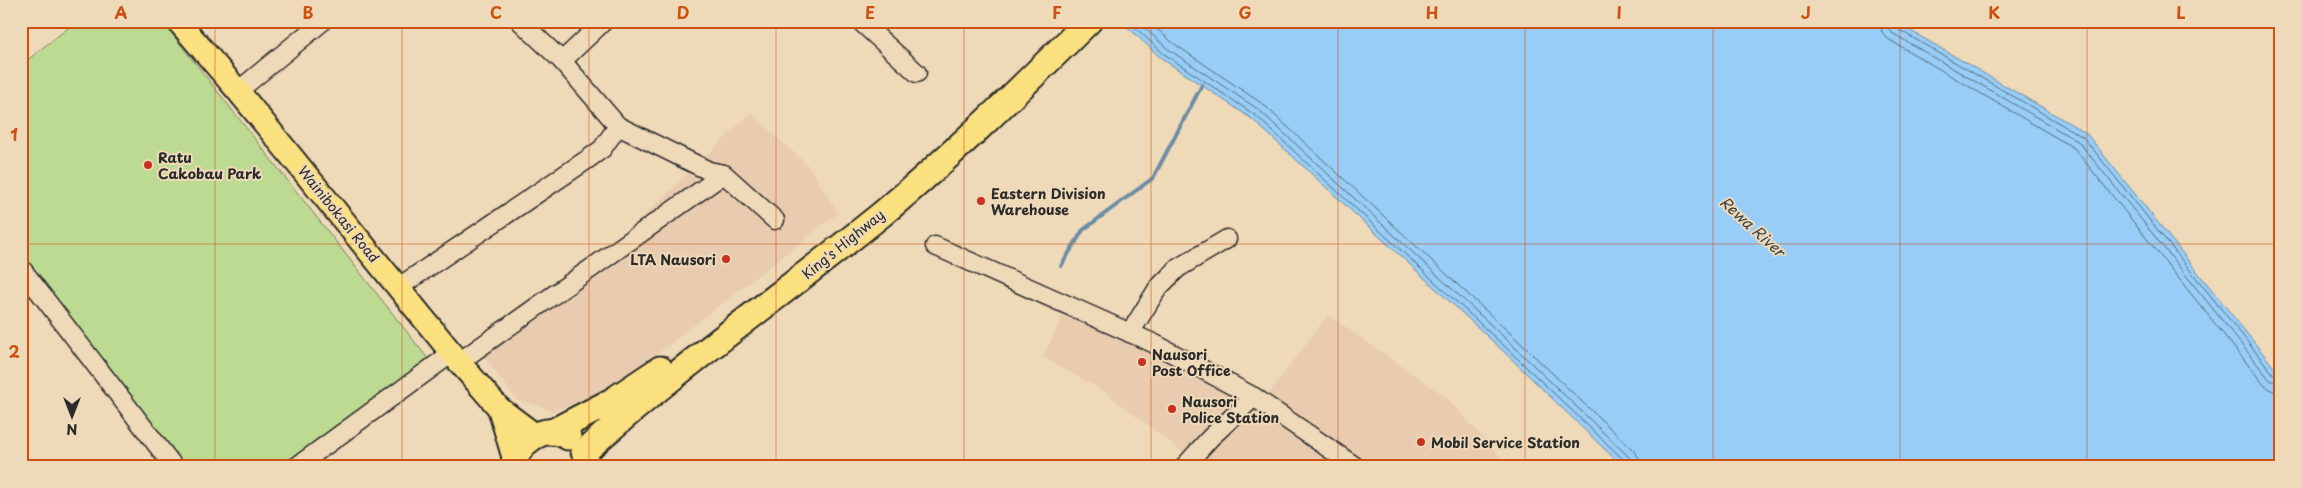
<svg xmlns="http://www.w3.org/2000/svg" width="2302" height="488" font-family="'Playpen Sans',sans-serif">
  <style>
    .built { fill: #e9cbaf }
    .green { fill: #bdda92; stroke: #74825e }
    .water { fill: #97cdf6; stroke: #6c8ca5 }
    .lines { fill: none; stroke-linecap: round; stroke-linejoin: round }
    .shore { stroke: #566c7c; stroke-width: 1 }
    .stream { stroke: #6c8ca5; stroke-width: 4 }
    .minor-casing { stroke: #2b2b2b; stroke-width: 21 }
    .major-casing { stroke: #2b2b2b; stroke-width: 26 }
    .highway-casing { stroke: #2b2b2b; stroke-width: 29 }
    .minor { stroke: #eed9b8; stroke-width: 18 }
    .major { stroke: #fbe080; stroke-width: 22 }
    .highway { stroke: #fbe080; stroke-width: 25 }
    .grid { fill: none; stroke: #cc5211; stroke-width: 1; stroke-opacity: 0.55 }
    .poi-dot { fill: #c8321e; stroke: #eed9b8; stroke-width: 2 }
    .labels { text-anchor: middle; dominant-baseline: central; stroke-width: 4; stroke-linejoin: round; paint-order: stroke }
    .poi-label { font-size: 14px; font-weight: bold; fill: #2b2b2b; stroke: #eed9b8; text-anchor: start }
    .street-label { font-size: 14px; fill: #2b2b2b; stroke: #eed9b8 }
    .water-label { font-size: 15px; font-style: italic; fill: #3b4349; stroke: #eed9b8 }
    .neatline { fill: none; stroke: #cc5211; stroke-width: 2 }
    .grid-label { font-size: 16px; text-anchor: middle; font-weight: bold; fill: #cc5211 }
  </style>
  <rect width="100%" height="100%" fill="#eed9b8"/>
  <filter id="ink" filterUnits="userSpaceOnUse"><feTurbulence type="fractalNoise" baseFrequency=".02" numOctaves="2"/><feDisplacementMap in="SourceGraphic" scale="10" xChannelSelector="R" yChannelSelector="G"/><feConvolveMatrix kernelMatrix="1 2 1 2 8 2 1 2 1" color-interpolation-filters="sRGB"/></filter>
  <g filter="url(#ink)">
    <g class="built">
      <path d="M 751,113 L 808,166 L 838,213 L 606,394 L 551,411 L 537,405 L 517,400 L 476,346 L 624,235 Z"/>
      <path d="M 1067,309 L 1138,340 L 1256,410 L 1328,315 L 1446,397 L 1509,467 L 1202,467 L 1105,392 L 1043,357 Z"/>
    </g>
    <path class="green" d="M 77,21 L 162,21 L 429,360 L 291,467 L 180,467 L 21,265 L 21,65 Z"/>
    <path class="water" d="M 1121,21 L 1894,21 L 2086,133 L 2281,376 L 2281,467 L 1623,467 L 1499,347 L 1252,119 L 1161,58 Z"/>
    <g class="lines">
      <g class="shore">
        <path d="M 1128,21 L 1164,54 L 1255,115 L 1502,344 L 1625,461 L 1626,467"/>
        <path d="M 1137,21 L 1168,49 L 1259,110 L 1506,339 L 1629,457 L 1633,467"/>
        <path d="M 1148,21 L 1173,43 L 1264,105 L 1511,334 L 1634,451 L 1639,458 L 1640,467"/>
        <path d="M 1879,21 L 1882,32 L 1888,39 L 2074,148 L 2265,386 L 2273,391 L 2281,393"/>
        <path d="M 1887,21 L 1888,28 L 1892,33 L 2079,142 L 2270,380 L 2281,385"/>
        <path d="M 1893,21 L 1896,28 L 2083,137 L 2275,376 L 2281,379"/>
      </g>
      <path class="stream" d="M 1061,266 L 1083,230 L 1153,178 L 1202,85"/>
      <defs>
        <g id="minor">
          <path d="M 520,21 L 562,61 L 618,126 L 709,171 L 724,174 L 775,220"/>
          <path d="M 860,21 L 917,73"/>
          <path d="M 562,61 L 604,21"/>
          <path d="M 238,91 L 323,21"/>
          <path d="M 935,246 L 1155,344 L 1254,397 L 1356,467"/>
          <path d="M 21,268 L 174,467"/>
          <path d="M 399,287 L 588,159 L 602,149 L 618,126"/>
          <path d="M 1130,333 L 1158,288 L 1178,268 L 1227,239"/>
          <path d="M 459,362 L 724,174"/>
          <path d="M 296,467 L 452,353"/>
          <path d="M 1184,467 L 1210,438 L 1254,397"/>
        </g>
        <g id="major">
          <path d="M 178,21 L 238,91 L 459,362 L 499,408 L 535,435"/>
          <path d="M 499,408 L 514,459"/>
        </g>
        <g id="highway">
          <path d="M 552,432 L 612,401 L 660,369"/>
          <path d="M 584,452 C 679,367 783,294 882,214 C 954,154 1022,87 1089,21"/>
          <path d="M 513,467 C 517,442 545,422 568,437"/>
        </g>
      </defs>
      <use href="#minor" class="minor-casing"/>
      <use href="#major" class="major-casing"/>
      <use href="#highway" class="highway-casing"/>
      <use href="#minor" class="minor"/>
      <use href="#major" class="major"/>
      <use href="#highway" class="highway"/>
    </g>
  </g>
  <path class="grid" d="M 215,21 L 215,467M 402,21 L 402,467M 589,21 L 589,467M 776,21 L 776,467M 964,21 L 964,467M 1151,21 L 1151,467M 1338,21 L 1338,467M 1525,21 L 1525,467M 1713,21 L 1713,467M 1900,21 L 1900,467M 2087,21 L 2087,467M 21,244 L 2281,244"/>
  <g class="poi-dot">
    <circle cx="148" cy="165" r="5"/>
    <circle cx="981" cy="201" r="5"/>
    <circle cx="726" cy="259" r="5"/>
    <circle cx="1142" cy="362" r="5"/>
    <circle cx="1172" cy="409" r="5"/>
    <circle cx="1421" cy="442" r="5"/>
  </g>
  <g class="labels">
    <g class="poi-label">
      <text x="158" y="157">Ratu<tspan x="158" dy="16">Cakobau Park</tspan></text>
      <text x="991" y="193">Eastern Division<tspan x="991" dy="16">Warehouse</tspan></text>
      <text x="716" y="259" text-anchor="end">LTA Nausori</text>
      <text x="1152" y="354">Nausori<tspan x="1152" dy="16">Post Office</tspan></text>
      <text x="1182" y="401">Nausori<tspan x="1182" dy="16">Police Station</tspan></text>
      <text x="1431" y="442">Mobil Service Station</text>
    </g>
    <g class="street-label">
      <text transform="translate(339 214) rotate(51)">Wainibokasi Road</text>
      <text transform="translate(843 244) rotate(-39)">King's Highway</text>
    </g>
    <g class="water-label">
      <text transform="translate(1753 226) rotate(42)">Rewa River</text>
    </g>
  </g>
  <rect width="2302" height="488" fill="none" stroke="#eed9b8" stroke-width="55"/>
  <g transform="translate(72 416) rotate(180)" stroke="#eed9b8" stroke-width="4" paint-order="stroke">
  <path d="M0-4L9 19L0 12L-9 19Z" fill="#2b2b2b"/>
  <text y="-8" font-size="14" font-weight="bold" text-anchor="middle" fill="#2b2b2b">N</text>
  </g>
  <rect x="28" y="28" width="2246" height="432" class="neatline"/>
  <g class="grid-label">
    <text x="121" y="19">A</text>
    <text x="308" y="19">B</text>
    <text x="496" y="19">C</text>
    <text x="683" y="19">D</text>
    <text x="870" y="19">E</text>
    <text x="1057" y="19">F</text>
    <text x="1245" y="19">G</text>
    <text x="1432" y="19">H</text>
    <text x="1619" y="19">I</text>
    <text x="1806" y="19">J</text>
    <text x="1994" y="19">K</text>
    <text x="2181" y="19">L</text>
    <text x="14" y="141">1</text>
    <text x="14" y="358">2</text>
  </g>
</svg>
